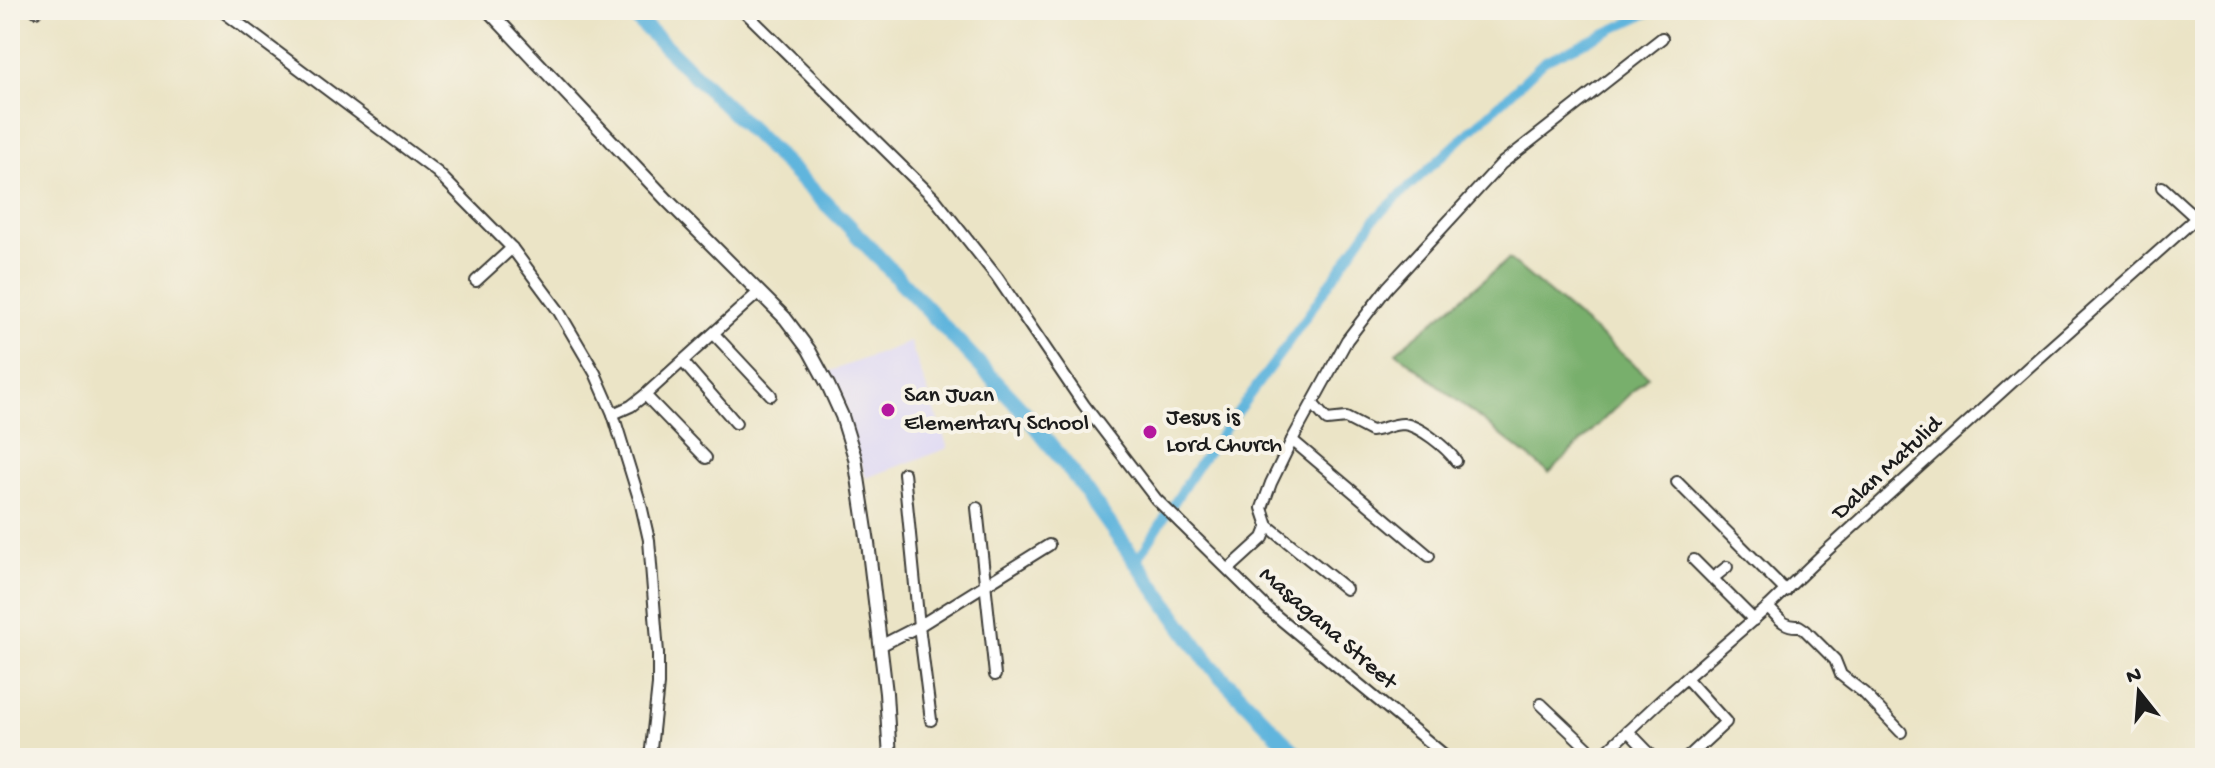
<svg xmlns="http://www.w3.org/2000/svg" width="2215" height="768" font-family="'Gochi Hand',sans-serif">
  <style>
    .built { fill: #dcd6f6 }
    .forest { fill: #78af6c; stroke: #4a6644; stroke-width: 2 }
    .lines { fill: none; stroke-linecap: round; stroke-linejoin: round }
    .canal { stroke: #61b5dd; stroke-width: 9 }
    .river { stroke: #61b5dd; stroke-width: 16 }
    .minor-casing { stroke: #3b3a36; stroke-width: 14 }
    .major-casing { stroke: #3b3a36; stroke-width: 16 }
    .minor { stroke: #fff; stroke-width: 10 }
    .major { stroke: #fff; stroke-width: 12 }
    .poi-dot { fill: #b5179e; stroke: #f7f3e8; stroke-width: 3 }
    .labels { text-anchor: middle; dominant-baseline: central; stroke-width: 8; stroke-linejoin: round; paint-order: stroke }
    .poi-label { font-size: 24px; fill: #1c1c1c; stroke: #f7f3e8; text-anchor: start }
    .street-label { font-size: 24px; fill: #1c1c1c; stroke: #f7f3e8 }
  </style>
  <rect width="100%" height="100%" fill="#f7f3e8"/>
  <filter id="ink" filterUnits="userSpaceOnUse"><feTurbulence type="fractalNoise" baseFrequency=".0125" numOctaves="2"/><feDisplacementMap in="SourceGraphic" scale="16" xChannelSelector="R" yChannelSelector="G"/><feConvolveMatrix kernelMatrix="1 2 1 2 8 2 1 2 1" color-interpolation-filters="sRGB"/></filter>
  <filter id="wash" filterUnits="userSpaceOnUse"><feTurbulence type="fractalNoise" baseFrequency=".006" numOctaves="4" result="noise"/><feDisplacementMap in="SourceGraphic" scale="32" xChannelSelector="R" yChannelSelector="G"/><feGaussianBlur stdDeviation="1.8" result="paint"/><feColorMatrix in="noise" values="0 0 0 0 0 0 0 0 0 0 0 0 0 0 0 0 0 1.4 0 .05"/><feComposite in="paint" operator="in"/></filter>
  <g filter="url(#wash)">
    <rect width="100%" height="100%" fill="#ebe4c6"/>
    <path class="built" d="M 910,342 L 948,448 L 866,478 L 828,372 Z"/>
    <path class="forest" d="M 1509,259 L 1648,376 L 1549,473 L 1396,352 Z"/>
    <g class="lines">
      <path class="canal" d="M 1136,562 L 1199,464 L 1286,346 L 1375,218 L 1506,98 L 1544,61 L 1655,10"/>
      <path class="river" d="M 628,10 L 846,223 L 1024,412 L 1074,475 L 1210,665 L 1300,758"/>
    </g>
  </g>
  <g filter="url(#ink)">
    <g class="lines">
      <defs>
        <g id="minor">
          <path d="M 35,10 L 36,11"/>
          <path d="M 221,10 L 437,172 L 512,248 L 558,310 L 595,373 L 613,414 L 641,505 L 649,540 L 658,653 L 658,685 L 650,758"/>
          <path d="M 743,10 L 935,199 L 997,277 L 1084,405 L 1156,499 L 1268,609 L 1448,758"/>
          <path d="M 2162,187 L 2196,218"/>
          <path d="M 476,281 L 512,248"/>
          <path d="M 714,334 L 771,395"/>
          <path d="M 683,362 L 736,423"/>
          <path d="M 645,395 L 706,458"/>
          <path d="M 1313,404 L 1327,420 L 1346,418 L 1371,431 C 1382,430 1392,424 1403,424 C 1419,425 1447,448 1456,461"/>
          <path d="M 613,414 L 631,406 L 645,395 L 759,292"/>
          <path d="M 1292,440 L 1429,556"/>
          <path d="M 904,473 L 919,626 L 931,720"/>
          <path d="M 1677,482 L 1786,591"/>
          <path d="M 977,508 L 995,675"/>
          <path d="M 1268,526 L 1346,589"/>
          <path d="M 1694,560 L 1754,620"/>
          <path d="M 1229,569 L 1263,538 L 1268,526 L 1262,508 L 1271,483 L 1292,440 L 1347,340 L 1387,288 L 1501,164 L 1662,38"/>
          <path d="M 1713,578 L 1727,567"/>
          <path d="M 1768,607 C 1779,618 1783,627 1799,626 L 1805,630 L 1835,660 L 1841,675 L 1864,693 L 1901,732"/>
          <path d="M 880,646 L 919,626 L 1049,545"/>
          <path d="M 1686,678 L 1726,722 L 1687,758"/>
          <path d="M 1541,704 L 1598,758"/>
          <path d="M 1628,731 L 1654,758"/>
          <path d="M 1599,758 L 1672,690 L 1768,607 L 1822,555 L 2031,365 L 2205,210"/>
        </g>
        <path id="major" d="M 488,10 L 667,200 L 785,318 L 809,350 L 828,385 L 842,416 L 855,458 L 868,543 L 886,693 L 890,758"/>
      </defs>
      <use href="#minor" class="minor-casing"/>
      <use href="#major" class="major-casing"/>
      <use href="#minor" class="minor"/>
      <use href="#major" class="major"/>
    </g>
  </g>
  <g class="poi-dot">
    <circle cx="888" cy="410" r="8"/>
    <circle cx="1150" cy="432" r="8"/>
  </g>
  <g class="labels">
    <g class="poi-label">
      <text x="904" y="396">San Juan<tspan x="904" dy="28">Elementary School</tspan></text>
      <text x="1166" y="418">Jesus is<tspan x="1166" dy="28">Lord Church</tspan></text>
    </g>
    <g class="street-label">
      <text transform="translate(1888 469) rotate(-43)">Dalan Matulid</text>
      <text transform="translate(1327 629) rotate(41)">Masagana Street</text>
    </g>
  </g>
  <rect width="2215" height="768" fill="none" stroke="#f7f3e8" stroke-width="40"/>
  <g transform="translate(2139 692) rotate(343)" stroke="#f7f3e8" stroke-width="6" paint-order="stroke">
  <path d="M0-6L14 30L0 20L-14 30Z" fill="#1c1c1c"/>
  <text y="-12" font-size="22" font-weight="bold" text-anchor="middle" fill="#1c1c1c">N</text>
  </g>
</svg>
